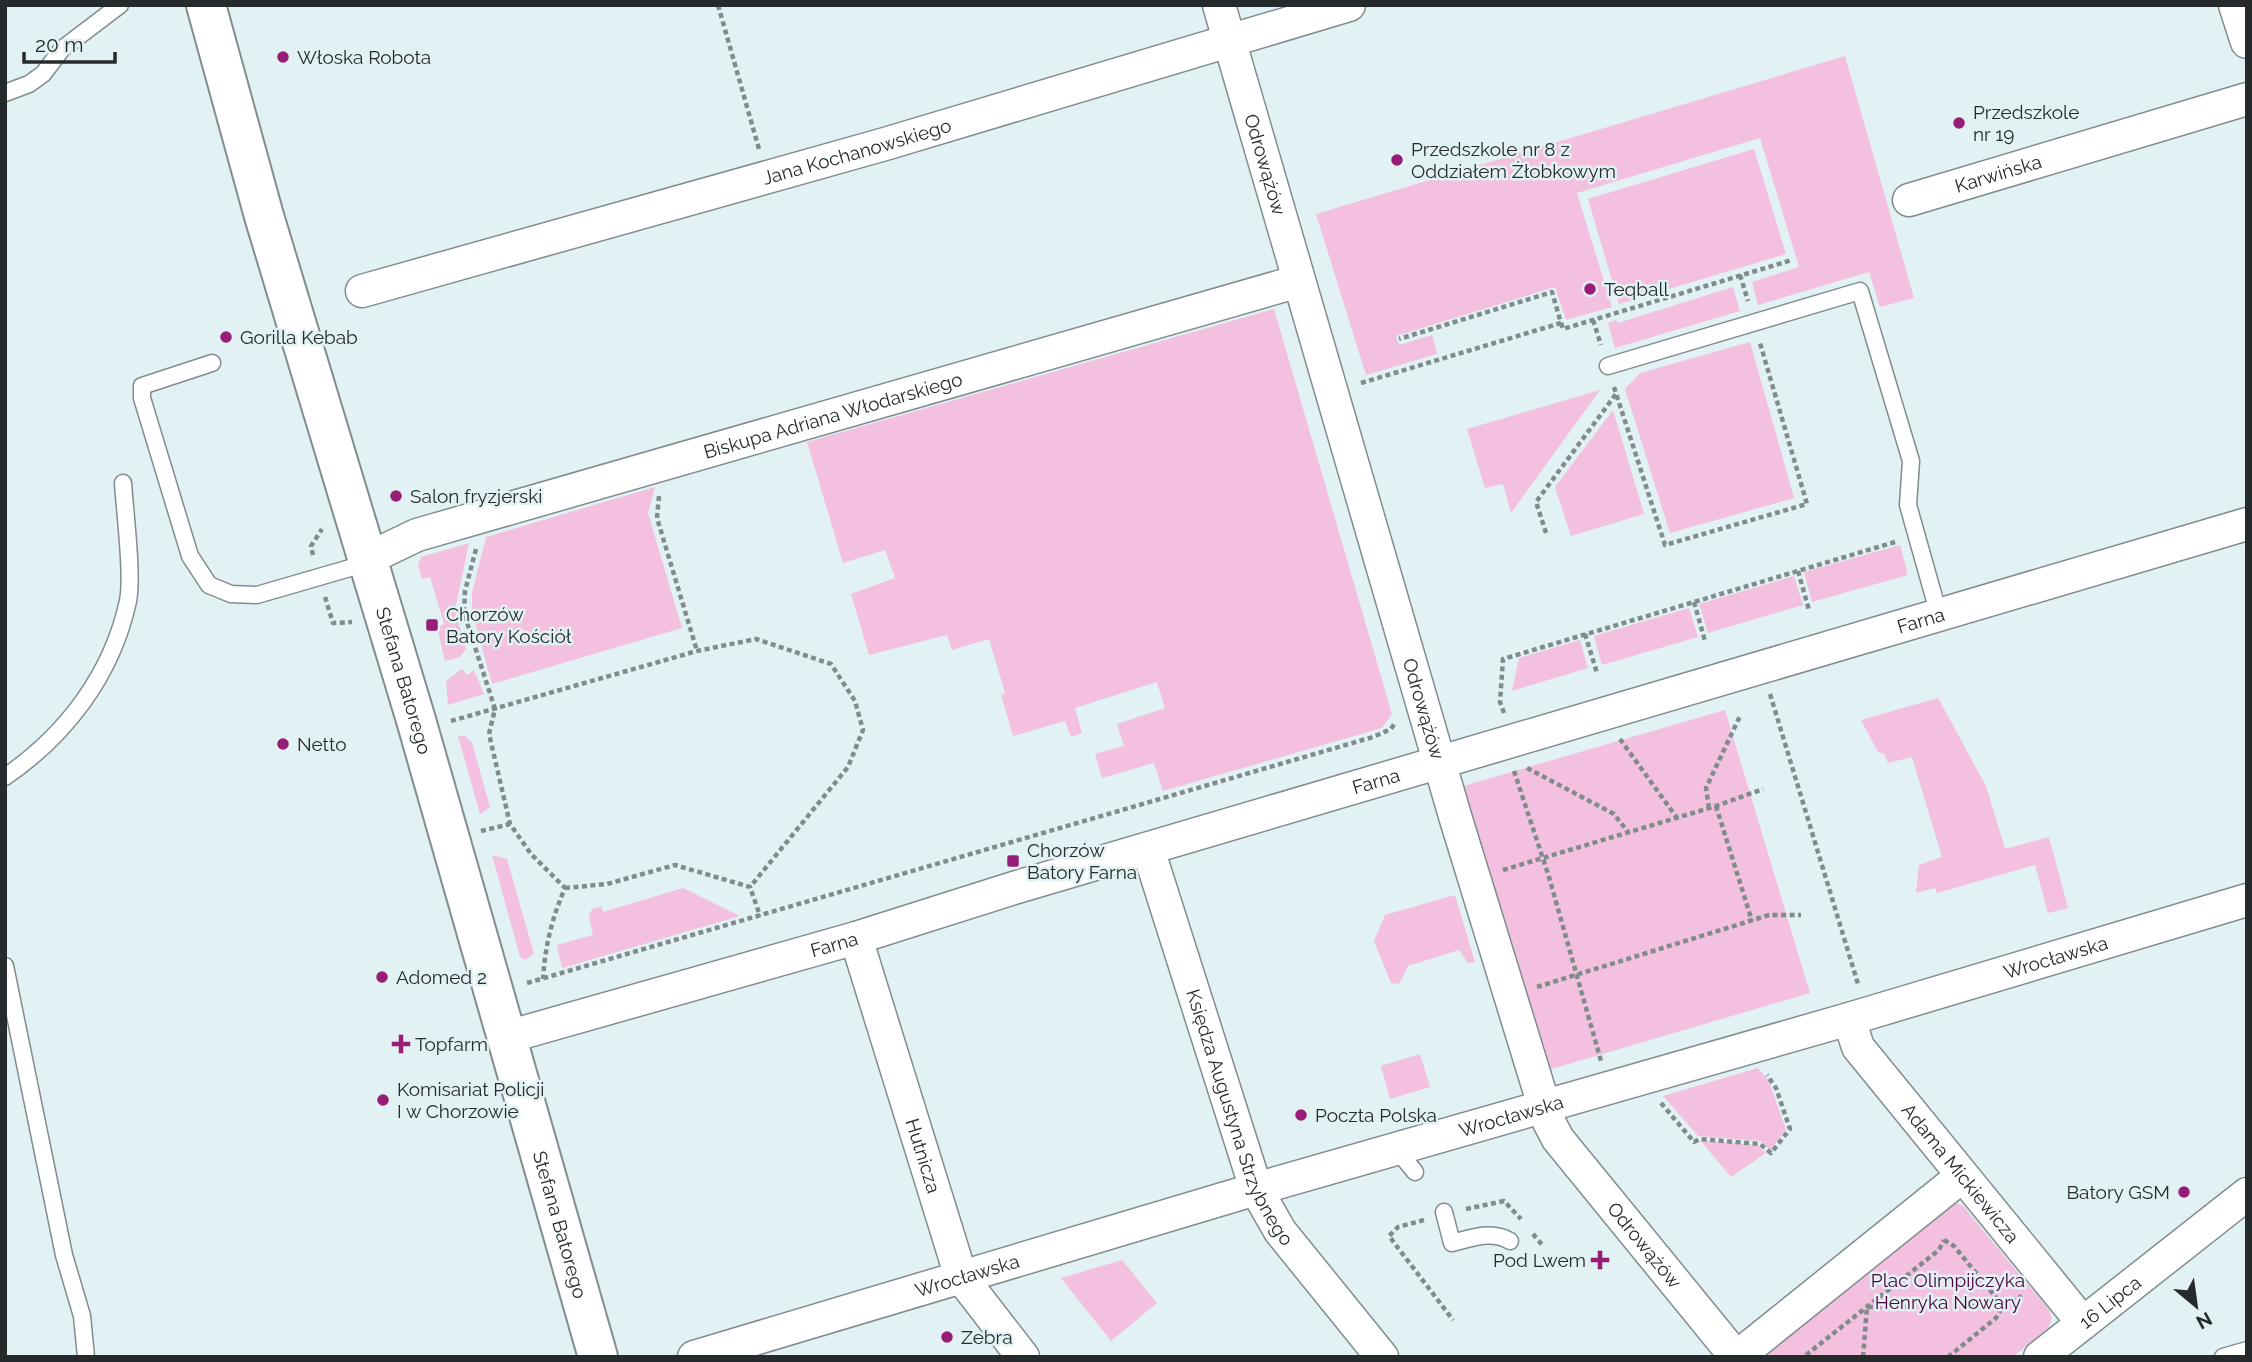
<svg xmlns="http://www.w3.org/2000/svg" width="2252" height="1362" font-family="Raleway,sans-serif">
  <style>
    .green { fill: #f3c0df }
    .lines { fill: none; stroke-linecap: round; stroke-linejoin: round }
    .service-casing { stroke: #808d8f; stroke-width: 19 }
    .minor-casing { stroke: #808d8f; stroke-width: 35 }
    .tertiary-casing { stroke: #808d8f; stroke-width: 42 }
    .path { stroke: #808b8c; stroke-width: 4.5; stroke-dasharray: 5 3.5; stroke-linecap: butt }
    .service { stroke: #fff; stroke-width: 16 }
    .minor { stroke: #fff; stroke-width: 32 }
    .tertiary { stroke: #fff; stroke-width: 38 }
    .poi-dot { fill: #971d77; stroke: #e2f1f3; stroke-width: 2.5 }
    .labels { text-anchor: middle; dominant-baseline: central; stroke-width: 5; stroke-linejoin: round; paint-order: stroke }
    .poi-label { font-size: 19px; fill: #252b2c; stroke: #e2f1f3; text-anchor: start }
    .street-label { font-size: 19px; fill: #252b2c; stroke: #e2f1f3 }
    .park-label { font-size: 19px; fill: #4d033b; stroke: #e2f1f3 }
  </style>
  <rect width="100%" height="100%" fill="#e2f1f3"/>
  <g class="green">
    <path d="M 1845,56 L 1914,298 L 1880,307 L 1869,272 L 1758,305 L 1752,282 L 1799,267 L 1760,138 L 1577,193 L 1612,307 L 1566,320 L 1555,287 L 1396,336 L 1399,345 L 1432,335 L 1437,354 L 1366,375 L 1316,214 Z"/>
    <path d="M 1754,149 L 1786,254 L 1619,304 L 1588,199 Z"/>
    <path d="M 1733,287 L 1740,311 L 1615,348 L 1608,323 L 1616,320 L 1618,323 Z"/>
    <path d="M 1274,309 L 1392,714 L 1382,728 L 1163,791 L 1154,763 L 1102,778 L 1095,754 L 1124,746 L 1117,724 L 1165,708 L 1157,682 L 1075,708 L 1082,733 L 1071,737 L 1065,721 L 1013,736 L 1001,695 L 1005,693 L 989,639 L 952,650 L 947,635 L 869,655 L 851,594 L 895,578 L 885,550 L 843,563 L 807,442 Z"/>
    <path d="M 1750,342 L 1794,498 L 1670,533 L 1625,389 L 1640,373 Z"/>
    <path d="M 1600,390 L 1511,513 L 1503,484 L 1485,488 L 1467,429 Z"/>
    <path d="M 1613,410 L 1644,514 L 1571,536 L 1555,487 Z"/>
    <path d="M 655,487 L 648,513 L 682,628 L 492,684 L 472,611 L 472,593 L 486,537 Z"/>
    <path d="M 469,543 L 455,610 L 466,649 L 460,657 L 445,661 L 437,627 L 444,624 L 430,577 L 422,579 L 418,565 L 421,557 Z"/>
    <path d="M 1900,545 L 1908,575 L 1812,602 L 1804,572 Z"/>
    <path d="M 1794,576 L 1803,605 L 1708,633 L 1699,604 Z"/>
    <path d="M 1689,608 L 1698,637 L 1602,665 L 1594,636 Z"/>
    <path d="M 1580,640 L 1588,668 L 1512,691 L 1519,658 Z"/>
    <path d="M 462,669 L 467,675 L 474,670 L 484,694 L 448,705 L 446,681 Z"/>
    <path d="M 1938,698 L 1986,786 L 2005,849 L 2049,837 L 2068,908 L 2048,913 L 2035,865 L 1937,893 L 1935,888 L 1916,893 L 1919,865 L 1942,857 L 1912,757 L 1888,763 L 1884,754 L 1878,752 L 1861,720 Z"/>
    <path d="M 1725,710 L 1810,993 L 1548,1070 L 1463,786 Z"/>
    <path d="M 458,736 L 465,736 L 472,743 L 490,807 L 480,814 Z"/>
    <path d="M 492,855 L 507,859 L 534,954 L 525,960 L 520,957 Z"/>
    <path d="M 683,888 L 740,916 L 562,968 L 557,945 L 593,935 L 589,916 L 592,909 L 601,906 L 603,912 Z"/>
    <path d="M 1455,895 L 1475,962 L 1468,963 L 1459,950 L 1408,966 L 1399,984 L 1391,983 L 1374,941 L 1385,915 Z"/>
    <path d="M 1420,1054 L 1430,1087 L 1390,1099 L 1381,1066 Z"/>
    <path d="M 1758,1068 L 1769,1081 L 1786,1130 L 1770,1150 L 1761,1141 L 1698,1136 L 1663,1096 Z"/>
    <path d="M 1700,1140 L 1757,1145 L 1766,1153 L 1731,1177 Z"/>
    <path d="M 1956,1203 L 1963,1206 L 2049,1310 L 2052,1319 L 2048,1328 L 2013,1357 L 1768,1357 L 1771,1349 L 1951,1204 Z"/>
    <path d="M 1122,1260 L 1157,1303 L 1111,1341 L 1061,1278 Z"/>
  </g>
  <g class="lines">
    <defs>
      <g id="service">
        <path d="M 5,93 L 29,84 L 43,74 L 62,49 L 120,5"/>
        <path d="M 212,363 L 142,386 L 142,398 L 190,556 L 209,585 L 231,594 L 257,595 L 350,568 L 367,559"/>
        <path d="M 1608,366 L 1860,291 L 1911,461 L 1908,505 L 1939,615"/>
        <path d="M 5,777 C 66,735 112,675 128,601 C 133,576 125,513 123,483"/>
        <path d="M 5,966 L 64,1255 L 82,1316 L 86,1357"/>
        <path d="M 1397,1150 L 1415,1172"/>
        <path d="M 1444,1212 L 1452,1243 C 1472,1238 1492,1230 1510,1241"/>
        <path d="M 2223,1357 L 2247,1350"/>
      </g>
      <g id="minor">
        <path id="s1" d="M 1219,5 L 1455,816 L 1549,1122 L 1558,1139 L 1736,1357"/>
        <path d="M 2235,5 L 2247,42"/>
        <path id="s2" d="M 1909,200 L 2247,99"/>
        <path id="s3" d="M 362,291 L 885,144 L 1349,5"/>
        <path id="s4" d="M 369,558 L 417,535 L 1299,281"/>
        <path id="s5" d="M 1148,849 L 1256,1189 L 1280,1231 L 1382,1357"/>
        <path id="s6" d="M 856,938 L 961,1277 L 1023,1357"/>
        <path id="s7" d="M 1849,1019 L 1858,1047 L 2083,1323"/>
        <path id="s8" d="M 507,1037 L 856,938 L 1017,887 L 2247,524"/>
        <path id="s9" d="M 694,1357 L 1256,1189 L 1849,1019 L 2247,900"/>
        <path d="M 1737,1357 L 1961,1177"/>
        <path id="s10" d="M 2040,1357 L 2247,1194"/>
      </g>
      <g id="tertiary">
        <path id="s11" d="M 206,5 L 264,216 L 416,720 L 598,1357"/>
      </g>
    </defs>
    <use href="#service" class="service-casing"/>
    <use href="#minor" class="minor-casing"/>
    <use href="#tertiary" class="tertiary-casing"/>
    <g class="path">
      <path d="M 718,5 L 759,149"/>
      <path d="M 1740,275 L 1748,301"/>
      <path d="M 1593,320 L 1601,345"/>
      <path d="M 1561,323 L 1563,329 L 1792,260"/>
      <path d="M 1361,383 L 1561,323 L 1552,292 L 1399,339"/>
      <path d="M 1614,387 L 1665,545 L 1807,504 L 1760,343"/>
      <path d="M 659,496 L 657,518 L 697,651"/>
      <path d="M 1546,533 L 1536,502 L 1616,394"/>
      <path d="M 476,549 L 465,591 L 464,613 L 495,709 L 489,734 L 510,824 L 531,854 L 565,888 C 552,918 545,946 543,979"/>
      <path d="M 313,555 L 311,546 L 322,529"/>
      <path d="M 1798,571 L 1809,610"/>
      <path d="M 325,597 L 333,623 L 352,622"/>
      <path d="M 1694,602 L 1705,641"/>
      <path d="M 1585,634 L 1597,673"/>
      <path d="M 1770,694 L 1858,984"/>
      <path d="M 1504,713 L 1500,702 L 1503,659 L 1895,542"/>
      <path d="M 451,721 L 697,651 L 756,639 L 831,664 L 855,701 L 863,730 L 848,767 L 750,887"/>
      <path d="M 1620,739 L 1677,818"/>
      <path d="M 1527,768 L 1614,814 L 1628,832"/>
      <path d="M 1514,771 L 1549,877 L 1601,1061"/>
      <path d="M 1716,806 L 1752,921"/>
      <path d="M 1709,808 L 1706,788 L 1740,716"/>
      <path d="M 481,831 L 510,824"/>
      <path d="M 1503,870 L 1716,806 L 1763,789"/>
      <path d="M 565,888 L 607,884 L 675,865 L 750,887 L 760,916"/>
      <path d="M 527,983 L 1373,737 L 1391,729 L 1395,723"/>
      <path d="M 1537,987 L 1769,915 L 1801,915"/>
      <path d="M 1661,1103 L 1694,1142 L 1700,1139 L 1760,1144 L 1771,1153 L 1790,1129 L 1776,1088 L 1767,1075"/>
      <path d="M 1466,1209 L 1504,1201 L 1521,1219"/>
      <path d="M 1424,1220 L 1398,1227 L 1389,1236 L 1453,1320"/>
      <path d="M 1533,1234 L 1544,1247"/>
      <path d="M 1944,1240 L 1954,1246 L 2003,1306"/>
      <path d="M 1806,1355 L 1939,1250 L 1944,1240"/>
      <path d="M 1863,1357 L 1867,1307 L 2003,1306"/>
      <path d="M 1948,1357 L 1996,1318 L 2003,1306 L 2022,1296"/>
    </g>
    <use href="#service" class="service"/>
    <use href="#minor" class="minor"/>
    <use href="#tertiary" class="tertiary"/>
  </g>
  <g class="poi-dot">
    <circle cx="283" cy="57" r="7"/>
    <circle cx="1959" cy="123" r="7"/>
    <circle cx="1397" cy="160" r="7"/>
    <circle cx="1590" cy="289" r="7"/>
    <circle cx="226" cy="337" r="7"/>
    <circle cx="396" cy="496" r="7"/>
    <rect x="425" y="618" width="14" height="14" rx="3.5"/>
    <circle cx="283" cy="744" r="7"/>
    <rect x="1006" y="854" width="14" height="14" rx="3.5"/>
    <circle cx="382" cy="977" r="7"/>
    <path d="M397.5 1033.5h7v7h7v7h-7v7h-7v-7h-7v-7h7z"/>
    <circle cx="383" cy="1100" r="7"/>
    <circle cx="1301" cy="1115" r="7"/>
    <circle cx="2184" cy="1192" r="7"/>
    <path d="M1596.5 1249.5h7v7h7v7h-7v7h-7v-7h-7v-7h7z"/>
    <circle cx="947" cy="1337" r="7"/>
  </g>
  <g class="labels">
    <g class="poi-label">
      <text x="297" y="57">Włoska Robota</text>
      <text x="1973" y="112">Przedszkole<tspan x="1973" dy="22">nr 19</tspan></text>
      <text x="1411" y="149">Przedszkole nr 8 z<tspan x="1411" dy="22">Oddziałem Żłobkowym</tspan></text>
      <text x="1604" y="289">Teqball</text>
      <text x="240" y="337">Gorilla Kebab</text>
      <text x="410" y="496">Salon fryzjerski</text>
      <text x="446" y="614">Chorzów<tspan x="446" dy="22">Batory Kościół</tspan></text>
      <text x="297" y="744">Netto</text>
      <text x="1027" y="850">Chorzów<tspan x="1027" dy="22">Batory Farna</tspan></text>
      <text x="396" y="977">Adomed 2</text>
      <text x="415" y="1044">Topfarm</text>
      <text x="397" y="1089">Komisariat Policji<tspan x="397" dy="22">I w Chorzowie</tspan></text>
      <text x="1315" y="1115">Poczta Polska</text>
      <text x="2170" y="1192" text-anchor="end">Batory GSM</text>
      <text x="1586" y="1260" text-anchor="end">Pod Lwem</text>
      <text x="961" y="1337">Zebra</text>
    </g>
    <g class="street-label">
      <text stroke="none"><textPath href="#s3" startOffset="514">Jana Kochanowskiego</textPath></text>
      <text stroke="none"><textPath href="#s1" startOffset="166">Odrowążów</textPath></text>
      <text stroke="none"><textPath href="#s2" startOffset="93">Karwińska</textPath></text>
      <text stroke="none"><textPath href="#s4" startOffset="486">Biskupa Adriana Włodarskiego</textPath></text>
      <text stroke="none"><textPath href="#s8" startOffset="1474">Farna</textPath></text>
      <text stroke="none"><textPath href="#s11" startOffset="704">Stefana Batorego</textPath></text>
      <text stroke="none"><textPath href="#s1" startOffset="733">Odrowążów</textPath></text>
      <text stroke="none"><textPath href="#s8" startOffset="906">Farna</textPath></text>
      <text stroke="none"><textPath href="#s8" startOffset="340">Farna</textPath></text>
      <text stroke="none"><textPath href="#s9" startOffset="1419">Wrocławska</textPath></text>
      <text stroke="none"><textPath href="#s5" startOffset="284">Księdza Augustyna Strzybnego</textPath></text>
      <text stroke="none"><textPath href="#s9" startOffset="852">Wrocławska</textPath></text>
      <text stroke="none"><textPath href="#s6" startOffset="228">Hutnicza</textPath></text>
      <text stroke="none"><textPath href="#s7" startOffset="192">Adama Mickiewicza</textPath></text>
      <text stroke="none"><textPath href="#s11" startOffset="1270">Stefana Batorego</textPath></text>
      <text stroke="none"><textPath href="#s1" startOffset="1321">Odrowążów</textPath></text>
      <text stroke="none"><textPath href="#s9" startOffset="285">Wrocławska</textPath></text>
      <text stroke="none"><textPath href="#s10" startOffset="89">16 Lipca</textPath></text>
    </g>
    <g class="park-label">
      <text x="1948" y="1280">Plac Olimpijczyka<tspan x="1948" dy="22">Henryka Nowary</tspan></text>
    </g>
  </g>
  <rect width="2252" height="1362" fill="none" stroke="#252b2c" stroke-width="14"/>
  <g transform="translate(2196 1306) rotate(151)" stroke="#e2f1f3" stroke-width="5" paint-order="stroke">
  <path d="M0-5L12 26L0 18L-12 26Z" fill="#252b2c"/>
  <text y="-10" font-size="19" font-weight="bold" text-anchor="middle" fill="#252b2c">N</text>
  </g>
  <path d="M24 52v10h91v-10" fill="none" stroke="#252b2c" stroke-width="3.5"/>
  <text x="35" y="52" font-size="21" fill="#252b2c" stroke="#e2f1f3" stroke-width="5" paint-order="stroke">20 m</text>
</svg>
